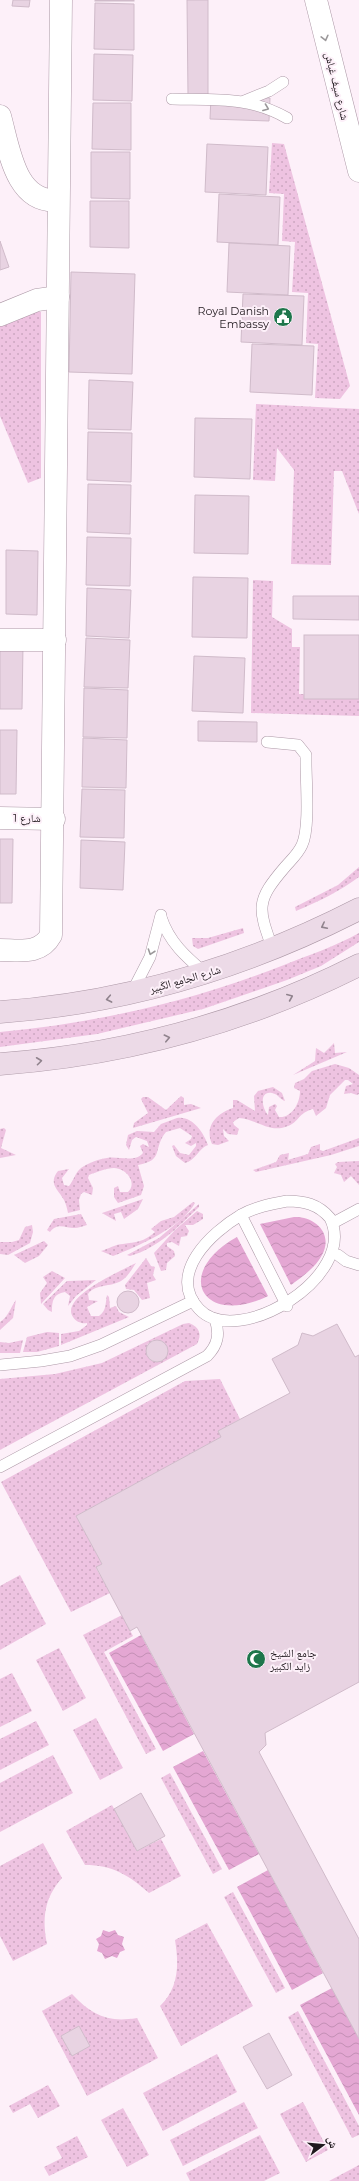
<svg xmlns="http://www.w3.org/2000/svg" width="359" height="2181" font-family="Montserrat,'Noto Naskh Arabic',sans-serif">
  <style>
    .grass { fill: url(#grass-dots); fill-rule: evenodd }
    .water { fill: url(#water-waves) }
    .building { fill: #e8d3e2; stroke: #d0bbca }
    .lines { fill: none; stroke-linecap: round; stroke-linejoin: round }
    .service-casing { stroke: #ac98a6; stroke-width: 12 }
    .minor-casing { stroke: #ac98a6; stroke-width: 23 }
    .tertiary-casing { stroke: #ac98a6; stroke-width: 23 }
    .secondary-casing { stroke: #ac98a6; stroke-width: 23 }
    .service { stroke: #fff; stroke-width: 11 }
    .minor { stroke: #fff; stroke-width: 22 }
    .tertiary { stroke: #fff; stroke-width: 22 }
    .secondary { stroke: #ecdae7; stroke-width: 22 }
    .oneway { stroke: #9b989a }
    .oneway2 { stroke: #90838d }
    .labels { text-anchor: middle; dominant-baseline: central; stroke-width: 4; stroke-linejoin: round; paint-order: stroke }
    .street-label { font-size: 11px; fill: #20191e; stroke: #fdf0f9 }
    .poi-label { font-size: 11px; fill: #20191e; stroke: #fdf0f9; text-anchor: end }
  </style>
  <defs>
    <pattern id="grass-dots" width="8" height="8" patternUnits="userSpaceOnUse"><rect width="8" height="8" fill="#eec3e1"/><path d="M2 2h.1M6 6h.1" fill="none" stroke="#cca7c1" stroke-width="1.8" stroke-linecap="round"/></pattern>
    <pattern id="water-waves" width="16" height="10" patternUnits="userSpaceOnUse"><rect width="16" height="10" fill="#e4a7d3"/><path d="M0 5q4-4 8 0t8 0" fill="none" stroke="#c38fb5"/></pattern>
  </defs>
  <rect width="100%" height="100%" fill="#fdf0f9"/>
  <g class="grass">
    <path d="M 272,143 L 284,144 L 350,386 L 340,399 L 315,398 L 318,344 L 306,343 L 308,293 L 292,292 L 295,242 L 282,241 L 284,194 L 269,193 Z"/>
    <path d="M 32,309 L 41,312 L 41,478 L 28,483 L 0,416 L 0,323 Z"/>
    <path d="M 256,404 L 359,409 L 359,514 L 342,471 L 334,471 L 331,565 L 291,564 L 294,470 L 277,448 L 275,481 L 253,480 Z"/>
    <path d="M 253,580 L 273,581 L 272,617 L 292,629 L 292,647 L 300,647 L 299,694 L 359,695 L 359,716 L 251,713 Z"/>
    <path d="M 359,867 L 359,877 C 340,891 318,902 296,911 L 295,907 L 338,885 Z"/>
    <path d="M 243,928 L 244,933 L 198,949 L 193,946 L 192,938 L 208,938 Z"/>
    <path d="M 359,933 L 359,942 L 321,966 L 287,980 L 203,1009 L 97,1034 L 0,1047 L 0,1032 C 98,1023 192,1001 284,965 C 309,955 336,946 359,933 Z"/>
    <path d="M 334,1043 L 335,1053 L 347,1052 L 293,1075 L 315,1061 L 316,1048 L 324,1053 Z"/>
    <path d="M 335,1064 L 349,1068 L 359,1075 L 359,1094 L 357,1095 L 351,1093 L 344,1094 L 346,1086 L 353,1084 L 348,1080 L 345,1080 L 330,1095 L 326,1108 L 316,1116 L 313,1109 C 298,1113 299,1122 288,1126 C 270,1134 256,1119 239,1118 L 233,1122 L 234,1125 L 239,1129 L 237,1135 L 228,1134 L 223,1129 L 224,1136 L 229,1141 L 218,1145 L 212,1144 C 204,1126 217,1113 233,1108 L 233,1100 L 237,1100 L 255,1111 L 254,1096 L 258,1091 L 273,1087 L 282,1093 L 285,1101 C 281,1100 279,1096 275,1094 C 259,1088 261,1107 268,1115 L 269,1107 L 275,1104 L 277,1106 L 275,1110 L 279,1117 C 292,1118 300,1103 300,1091 L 294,1088 L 295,1083 L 304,1079 L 312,1071 Z"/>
    <path d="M 181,1096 L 184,1098 L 184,1105 L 191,1104 L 201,1108 L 133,1128 L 134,1123 L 148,1113 L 141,1099 L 143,1097 L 148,1097 L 166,1110 Z"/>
    <path d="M 177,1118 C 192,1115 204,1133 208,1145 C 199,1148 195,1161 185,1163 L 176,1156 L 172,1146 L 174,1145 L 180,1153 L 189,1155 L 196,1146 L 196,1143 L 191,1146 L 185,1143 L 191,1139 L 192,1136 L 180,1128 L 166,1132 C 152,1149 165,1160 138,1165 L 144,1186 L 141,1195 L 118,1203 L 114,1197 L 114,1188 L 118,1186 L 120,1192 L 128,1192 C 138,1183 126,1168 114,1168 C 106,1168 97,1172 89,1175 L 88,1178 L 93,1188 L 92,1195 L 84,1192 L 81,1194 L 79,1200 L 80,1210 L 68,1213 C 67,1208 66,1204 64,1200 C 58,1189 48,1184 58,1171 L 69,1169 L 62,1178 L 64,1185 L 69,1186 C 74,1180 75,1173 81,1168 C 88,1163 99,1159 107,1158 C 118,1156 135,1163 143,1153 L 140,1146 L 143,1144 L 149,1147 L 147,1141 L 136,1137 L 132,1140 L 129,1150 L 126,1145 L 128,1135 L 137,1131 L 154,1132 L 161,1124 Z"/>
    <path d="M 4,1128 L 6,1130 L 1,1148 L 16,1155 L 0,1158 L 0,1129 Z"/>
    <path d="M 359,1138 L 359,1146 L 331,1155 L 256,1172 L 253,1170 L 276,1162 L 280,1155 L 289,1153 L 288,1160 L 291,1159 L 308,1154 L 311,1147 L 320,1144 L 320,1150 L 323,1151 Z"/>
    <path d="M 359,1161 L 359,1185 L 351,1176 L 344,1182 L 341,1175 L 334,1173 L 337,1167 L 335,1164 L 338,1162 Z"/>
    <path d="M 143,1199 L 138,1209 L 124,1219 L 121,1212 L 114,1214 L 116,1221 L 102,1213 Z"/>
    <path d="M 193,1202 L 195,1203 C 182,1227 137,1247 113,1256 L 101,1251 C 108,1249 116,1244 123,1244 C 136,1242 144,1242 155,1232 L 151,1229 L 161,1221 L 174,1217 Z"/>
    <path d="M 199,1204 L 199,1207 C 178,1227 158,1248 130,1256 L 127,1255 L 159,1238 Z"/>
    <path d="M 197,1211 L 203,1214 L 203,1219 L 193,1225 L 185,1225 L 189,1231 L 187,1236 L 181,1237 L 179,1246 L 172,1242 L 167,1243 L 167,1246 L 174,1251 L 175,1256 L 167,1263 L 166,1270 L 161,1271 L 154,1253 L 175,1230 Z"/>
    <path d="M 81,1214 L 87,1225 C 83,1226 78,1228 74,1228 C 66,1228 57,1222 50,1232 L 47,1230 L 54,1219 Z"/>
    <path d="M 32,1225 L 33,1232 L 30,1243 L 8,1255 L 0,1254 L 0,1242 L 12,1242 L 19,1240 L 25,1227 Z"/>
    <path d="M 44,1241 L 48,1245 L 39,1256 L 25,1263 L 14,1255 Z"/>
    <path d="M 146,1258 L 151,1266 L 155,1267 L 153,1275 L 156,1280 L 147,1283 L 150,1298 L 142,1300 L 134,1290 L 126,1289 L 125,1285 Z"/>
    <path d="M 136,1263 C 132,1269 127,1278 121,1281 C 111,1287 95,1284 88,1294 L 89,1300 L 98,1301 L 87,1307 L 91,1316 L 99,1316 C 107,1310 105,1304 107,1295 L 109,1297 L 110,1308 L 116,1306 L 119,1312 L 129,1317 L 61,1345 L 61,1334 L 79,1331 L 87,1325 L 87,1323 C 82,1324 76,1322 73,1317 C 59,1297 123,1270 136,1263 Z"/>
    <path d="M 52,1271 L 65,1278 L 41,1304 L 40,1293 L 47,1283 L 43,1277 Z"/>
    <path d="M 96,1280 L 76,1296 L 68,1306 L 70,1296 L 65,1292 C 53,1294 52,1301 52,1312 L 48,1310 L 43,1304 L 67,1281 Z"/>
    <path d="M 16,1300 L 13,1318 L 0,1330 L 0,1322 C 9,1316 10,1308 16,1300 Z"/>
    <path d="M 189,1323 C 200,1327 202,1335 197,1344 L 0,1450 L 0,1379 L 55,1374 L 102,1363 L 183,1324 ZM 153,1340 L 163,1342 L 167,1348 L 166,1357 C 159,1363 152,1363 147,1356 L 147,1345 Z"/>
    <path d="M 47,1332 L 59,1333 L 59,1346 L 37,1352 L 23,1352 L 27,1337 Z"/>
    <path d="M 23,1340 L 20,1353 L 0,1353 L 0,1342 L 9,1343 Z"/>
    <path d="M 220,1379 L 240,1419 L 219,1431 L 221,1437 L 76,1516 L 102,1564 L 96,1568 L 110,1593 L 71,1612 L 1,1482 L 185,1381 Z"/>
    <path d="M 20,1575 L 46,1624 L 0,1650 L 0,1586 Z"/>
    <path d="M 122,1615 L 133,1636 L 104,1652 L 156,1749 L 146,1754 L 83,1635 Z"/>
    <path d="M 59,1648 L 86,1698 L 63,1711 L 36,1660 Z"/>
    <path d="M 12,1673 L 32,1711 L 0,1727 L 0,1679 Z"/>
    <path d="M 96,1718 L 123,1768 L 100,1780 L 73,1730 Z"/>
    <path d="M 36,1721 L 49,1745 L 0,1770 L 0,1739 Z"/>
    <path d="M 53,1755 L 73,1793 L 0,1832 L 0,1783 Z"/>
    <path d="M 170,1773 L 222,1869 L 213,1874 L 161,1778 Z"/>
    <path d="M 112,1805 L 137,1851 L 161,1839 L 181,1876 L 149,1893 C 129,1875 112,1865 85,1865 L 66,1831 Z"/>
    <path d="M 43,1843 L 62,1878 C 44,1898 42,1919 47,1944 L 13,1961 L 0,1936 L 0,1866 Z"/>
    <path d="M 233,1892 L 285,1988 L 276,1993 L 224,1897 Z"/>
    <path d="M 207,1923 L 253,2006 L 181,2046 L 160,2006 C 179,1988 179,1964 175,1940 Z"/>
    <path d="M 72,1994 C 92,2015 107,2023 137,2018 L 158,2058 L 87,2096 L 42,2011 ZM 79,2026 L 90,2046 L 72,2056 L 61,2036 Z"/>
    <path d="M 298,2011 L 359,2126 L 359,2135 L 352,2138 L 288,2017 Z"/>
    <path d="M 217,2054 L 237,2092 L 163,2131 L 143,2093 Z"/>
    <path d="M 48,2085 L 60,2106 L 38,2118 L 30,2104 L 13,2113 L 9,2106 Z"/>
    <path d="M 244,2102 L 258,2128 L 183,2166 L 170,2140 Z"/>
    <path d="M 303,2102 L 328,2150 L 306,2162 L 280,2114 Z"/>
    <path d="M 123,2108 L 149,2155 L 127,2167 L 101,2120 Z"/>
    <path d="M 260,2135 L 280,2173 L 264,2181 L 190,2181 L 186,2173 Z"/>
    <path d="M 77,2136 L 88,2157 L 49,2176 L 44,2167 L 62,2158 L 56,2147 Z"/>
    <path d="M 359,2165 L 359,2181 L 329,2181 Z"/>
  </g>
  <g class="water">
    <path d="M 294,1217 C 314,1216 334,1233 322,1255 C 316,1267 302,1277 291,1285 L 260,1224 Z"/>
    <path d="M 237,1237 L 268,1296 C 201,1328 173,1272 237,1237 Z"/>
    <path d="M 141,1635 L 194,1734 L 163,1751 L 109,1653 Z"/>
    <path d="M 203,1751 L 259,1854 L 229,1870 L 173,1767 Z"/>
    <path d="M 268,1870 L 323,1973 L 292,1990 L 237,1887 Z"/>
    <path d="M 103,1930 L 109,1932 L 115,1930 L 118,1935 L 124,1937 L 122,1944 L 125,1950 L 120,1952 L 117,1958 L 112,1956 L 105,1959 L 102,1953 L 97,1951 L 99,1944 L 96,1939 L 101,1936 Z"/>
    <path d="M 332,1988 L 359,2039 L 359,2115 L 300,2005 Z"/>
  </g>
  <g class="building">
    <path d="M 13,0 L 30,0 L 29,7 L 12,6 Z"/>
    <rect x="95" y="0" width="39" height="1"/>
    <path d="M 187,0 L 208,0 L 208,96 L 188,96 Z"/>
    <path d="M 95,3 L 134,4 L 134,50 L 94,49 Z"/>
    <path d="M 94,54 L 133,55 L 132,101 L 93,100 Z"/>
    <path d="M 211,96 L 270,98 L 269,121 L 210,119 Z"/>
    <path d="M 93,103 L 131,103 L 131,150 L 92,149 Z"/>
    <path d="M 207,144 L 268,147 L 266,195 L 205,192 Z"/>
    <path d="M 91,152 L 130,152 L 130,199 L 91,198 Z"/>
    <path d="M 219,194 L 280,197 L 278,245 L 217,242 Z"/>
    <path d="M 90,201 L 129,201 L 129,248 L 90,247 Z"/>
    <path d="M 0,241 L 9,267 L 0,270 Z"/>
    <path d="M 229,243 L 290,246 L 288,295 L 227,292 Z"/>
    <path d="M 71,272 L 135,274 L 132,374 L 69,372 Z"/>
    <path d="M 243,294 L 304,296 L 302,345 L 241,342 Z"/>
    <path d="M 252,344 L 314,346 L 312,395 L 250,392 Z"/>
    <path d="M 89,380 L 133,382 L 131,430 L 88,429 Z"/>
    <path d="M 195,418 L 252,419 L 250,479 L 194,477 Z"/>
    <path d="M 88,432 L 132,433 L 131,482 L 87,480 Z"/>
    <path d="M 88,484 L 131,485 L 130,534 L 87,532 Z"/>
    <path d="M 195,495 L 249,496 L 248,554 L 194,553 Z"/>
    <path d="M 87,537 L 131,538 L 130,586 L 86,585 Z"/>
    <path d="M 6,550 L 38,551 L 37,615 L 6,614 Z"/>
    <path d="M 193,577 L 248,578 L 247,638 L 192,637 Z"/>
    <path d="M 87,588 L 131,590 L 129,638 L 86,636 Z"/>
    <path d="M 293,596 L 359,596 L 359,620 L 293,619 Z"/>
    <rect x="304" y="635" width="55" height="64"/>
    <path d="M 86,638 L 130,640 L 128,688 L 84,687 Z"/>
    <path d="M 0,645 L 23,645 L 22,709 L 0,709 Z"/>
    <path d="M 194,656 L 245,658 L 243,713 L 192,711 Z"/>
    <path d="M 84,688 L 128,690 L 127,738 L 83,737 Z"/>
    <path d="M 198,721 L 257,722 L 257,742 L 198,741 Z"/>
    <path d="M 0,730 L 17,730 L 16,794 L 0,794 Z"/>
    <path d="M 83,738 L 127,740 L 126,788 L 82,787 Z"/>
    <path d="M 82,789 L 125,790 L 124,838 L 80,837 Z"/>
    <path d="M 0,839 L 13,839 L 12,903 L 0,903 Z"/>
    <path d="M 81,840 L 125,842 L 123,890 L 80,888 Z"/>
    <circle cx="128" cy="1302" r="11"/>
    <path d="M 337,1324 L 355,1357 L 359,1355 L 359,1682 L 265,1733 L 266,1745 L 259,1752 L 359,1939 L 359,2039 L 137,1627 L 130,1631 L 96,1567 L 102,1564 L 76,1516 L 221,1437 L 218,1431 L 290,1393 L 272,1359 L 298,1345 L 302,1333 L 313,1336 Z"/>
    <circle cx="157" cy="1351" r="11"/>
    <path d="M 141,1793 L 165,1836 L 137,1851 L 114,1809 Z"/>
    <path d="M 79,2026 L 90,2046 L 72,2056 L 61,2036 Z"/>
    <path d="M 269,2033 L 292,2075 L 267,2089 L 243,2047 Z"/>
  </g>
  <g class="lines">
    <defs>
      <g id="service">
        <path d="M 172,99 C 214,100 249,96 287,118"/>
        <path d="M 244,101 L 269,91 L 283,82"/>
        <path d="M 267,742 L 298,745 L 306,755 L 306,763 C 306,783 310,828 302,845 C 298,854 291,860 285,867 C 255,902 258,908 273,950"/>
        <path d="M 161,917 C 169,942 186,957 205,973"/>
        <path d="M 132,992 L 150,957 L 161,915"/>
        <path d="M 287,1201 C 304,1201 318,1204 330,1218 C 359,1276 237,1350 199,1309 C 166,1274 212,1232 241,1215 C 255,1207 271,1204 287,1201 Z"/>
        <path d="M 241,1215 L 287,1306"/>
        <path d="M 333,1223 L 359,1209"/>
        <path d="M 338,1255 L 346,1261 L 359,1265"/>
        <path d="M 0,1365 L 41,1361 L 70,1356 L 101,1345 L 193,1301"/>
        <path d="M 0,1467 L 207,1356 C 218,1345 220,1334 215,1319"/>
      </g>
      <g id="minor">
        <path d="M 0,116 C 9,148 15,204 58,200"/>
        <path d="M 0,315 L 37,300 L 58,297"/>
        <path d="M 0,640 L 55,640"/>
        <path d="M 0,818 L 54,819"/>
        <path d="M 0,950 C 20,950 40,955 51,935 L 61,0"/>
      </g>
      <path id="tertiary" d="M 316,0 L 359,171"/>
      <g id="secondary">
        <path d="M 0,1012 C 127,1003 246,967 359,909"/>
        <path d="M 0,1064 C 125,1055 246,1022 359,965"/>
      </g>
    </defs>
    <use href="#service" class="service-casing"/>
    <use href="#minor" class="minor-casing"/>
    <use href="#tertiary" class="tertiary-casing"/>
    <use href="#secondary" class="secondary-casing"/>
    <use href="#service" class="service"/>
    <use href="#minor" class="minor"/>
    <use href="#tertiary" class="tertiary"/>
    <use href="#secondary" class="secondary"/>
  </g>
  <defs><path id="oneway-chevron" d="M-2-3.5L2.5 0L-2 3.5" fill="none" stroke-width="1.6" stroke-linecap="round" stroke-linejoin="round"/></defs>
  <g class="oneway">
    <use href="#oneway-chevron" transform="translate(325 38) rotate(76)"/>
    <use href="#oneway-chevron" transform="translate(266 108) rotate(21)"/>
    <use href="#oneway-chevron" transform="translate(151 952) rotate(109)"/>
  </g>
  <g class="oneway2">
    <use href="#oneway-chevron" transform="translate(324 926) rotate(153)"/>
    <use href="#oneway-chevron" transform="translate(290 997) rotate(-23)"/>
    <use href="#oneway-chevron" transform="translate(109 999) rotate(169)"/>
    <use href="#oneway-chevron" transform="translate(167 1038) rotate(-13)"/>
    <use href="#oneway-chevron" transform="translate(39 1061) rotate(-7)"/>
  </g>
  <defs>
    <symbol id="civic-disc" viewBox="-11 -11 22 22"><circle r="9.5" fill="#1d764b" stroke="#fdf0f9"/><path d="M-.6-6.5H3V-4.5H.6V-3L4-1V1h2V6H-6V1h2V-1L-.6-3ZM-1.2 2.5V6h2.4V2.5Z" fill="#fff"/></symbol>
    <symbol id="mosque-disc" viewBox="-11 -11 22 22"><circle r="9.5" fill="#1d764b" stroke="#fdf0f9"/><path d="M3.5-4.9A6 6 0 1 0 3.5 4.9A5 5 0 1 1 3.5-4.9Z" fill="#fff"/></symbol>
  </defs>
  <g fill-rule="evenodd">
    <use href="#civic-disc" x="272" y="306" width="22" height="22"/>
    <use href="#mosque-disc" x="245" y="1648" width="22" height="22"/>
  </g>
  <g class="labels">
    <g class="street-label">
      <text transform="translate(337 86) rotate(76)">شارع سيف غباش</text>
      <text transform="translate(27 818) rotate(1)">شارع 1</text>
      <text transform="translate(185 979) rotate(-16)">شارع الجامِع الكَبِير</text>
    </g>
    <g class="poi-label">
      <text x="269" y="311">Royal Danish<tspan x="269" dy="13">Embassy</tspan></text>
      <text x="270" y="1653" text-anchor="start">جامع الشيخ<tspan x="270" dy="13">زايد الكبير</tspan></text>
    </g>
  </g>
  <g transform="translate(323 2145) rotate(74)" stroke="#fdf0f9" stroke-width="3" paint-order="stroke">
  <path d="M0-3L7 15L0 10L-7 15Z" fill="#20191e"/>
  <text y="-6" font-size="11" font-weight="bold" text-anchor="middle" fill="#20191e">ش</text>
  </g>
</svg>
